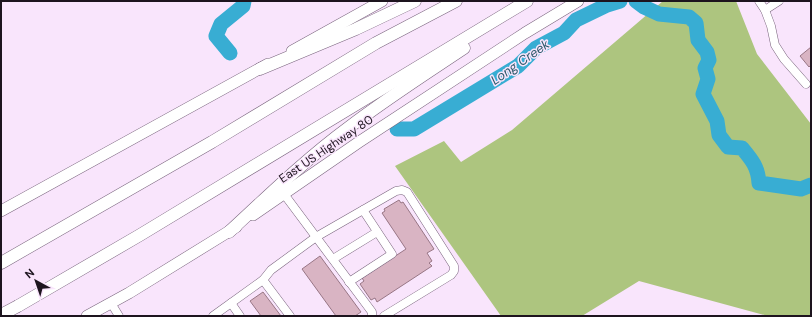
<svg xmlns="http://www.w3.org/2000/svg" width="812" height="317" font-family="'DM Sans',sans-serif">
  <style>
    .green { fill: #adc57f }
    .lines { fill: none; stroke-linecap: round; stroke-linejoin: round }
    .river { stroke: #38add3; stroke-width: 15 }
    .building { fill: #d9b4c3; stroke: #987685 }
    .minor-casing { stroke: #79647d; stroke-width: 9 }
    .major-casing { stroke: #79647d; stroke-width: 12 }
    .highway-casing { stroke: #79647d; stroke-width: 13 }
    .minor { stroke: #fff; stroke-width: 8 }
    .major { stroke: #fff; stroke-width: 11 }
    .highway { stroke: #fff; stroke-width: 12 }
    .highway-bridge-casing { stroke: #79647d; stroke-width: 13; stroke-linecap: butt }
    .highway-bridge { stroke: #fff; stroke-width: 12 }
    .labels { text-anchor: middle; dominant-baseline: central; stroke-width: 3; stroke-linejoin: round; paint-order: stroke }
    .street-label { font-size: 12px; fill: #1d141e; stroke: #f9e5fc }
    .water-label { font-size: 13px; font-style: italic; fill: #2a596a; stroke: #f9e5fc }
  </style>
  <rect width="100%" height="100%" fill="#f9e5fc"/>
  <path class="green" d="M 663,1 L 736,1 L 757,54 L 811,124 L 811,316 L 768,316 L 639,281 L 582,316 L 501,316 L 395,166 L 444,141 L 461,162 L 512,130 Z"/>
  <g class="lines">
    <g class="river">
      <path d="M 636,1 L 644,7 L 659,14 L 689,17 L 696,23 L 698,40 L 707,52 L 709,60 L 705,68 L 708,79 L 703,94 L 717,121 L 719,135 L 728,147 L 742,148 C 752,160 758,167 759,183 L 801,189 L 811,185"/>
      <path d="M 230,53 L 216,36 L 221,24 L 243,6 L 244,1"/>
      <path d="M 397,129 L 414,129 L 518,66 L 536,48 L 564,33 L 576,20 L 607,5 L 620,1"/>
    </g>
  </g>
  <g class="building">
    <path d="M 811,47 L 811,65 L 809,67 L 800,56 Z"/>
    <path d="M 399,200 L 401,203 L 403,202 L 434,249 L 427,253 L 432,261 L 429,263 L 432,266 L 377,302 L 375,298 L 371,300 L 360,284 L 364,281 L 362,278 L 406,249 L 382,213 L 385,211 L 384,209 Z"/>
    <path d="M 320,256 L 361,312 L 355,316 L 336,316 L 302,269 Z"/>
    <path d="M 263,292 L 281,316 L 261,316 L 250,301 Z"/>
  </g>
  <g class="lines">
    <defs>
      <g id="minor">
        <path d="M 759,1 L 765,10 L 771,26 L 775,45 L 784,59 L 806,84"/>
        <path d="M 765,10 L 779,1"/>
        <path d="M 284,194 L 372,312 L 372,316"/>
        <path d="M 333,259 L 377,232"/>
        <path d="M 263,280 L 271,270 L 316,237 L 396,191 L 402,190 L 407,192 L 454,266 L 454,271 L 451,275 L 384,316"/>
        <path d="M 349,282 L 392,254 L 363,210"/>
        <path d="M 111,303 L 119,316"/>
        <path d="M 231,303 L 240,316"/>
        <path d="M 213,316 L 263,280 L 290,316"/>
      </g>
      <g id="major">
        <path d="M 292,51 L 382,1"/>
        <path d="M 1,211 L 268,64"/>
        <path d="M 253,215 L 359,142 L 525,33 L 578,1"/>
        <path d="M 87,316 L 129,293 L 236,227"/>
      </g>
      <g id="highway">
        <path d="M 260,69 L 356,29 L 415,1"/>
        <path d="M 229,232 C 268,196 306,159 348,128 C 386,99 425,74 464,48"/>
        <path d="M 1,263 L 212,142 L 376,43 L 456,1"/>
        <path d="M 18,306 L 140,235 L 527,1"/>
      </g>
    </defs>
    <use href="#minor" class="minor-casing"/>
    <use href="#major" class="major-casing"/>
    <use href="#highway" class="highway-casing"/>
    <use href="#minor" class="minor"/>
    <use href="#major" class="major"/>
    <use href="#highway" class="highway"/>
    <defs>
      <path id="highway-bridge" d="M 1,315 L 18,306"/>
    </defs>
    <use href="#highway-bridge" class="highway-bridge-casing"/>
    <use href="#highway-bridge" class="highway-bridge"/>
  </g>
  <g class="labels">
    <g class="street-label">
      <text transform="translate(326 149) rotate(-34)">East US Highway 80</text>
    </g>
    <g class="water-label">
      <text transform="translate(520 62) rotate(-35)">Long Creek</text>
    </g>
  </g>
  <rect width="812" height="317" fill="none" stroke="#1d141e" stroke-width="4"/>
  <g transform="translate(36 281) rotate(320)" stroke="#f9e5fc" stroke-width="3" paint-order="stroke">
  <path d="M0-3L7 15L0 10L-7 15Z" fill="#1d141e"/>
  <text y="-6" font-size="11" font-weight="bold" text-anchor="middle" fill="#1d141e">N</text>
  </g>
</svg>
